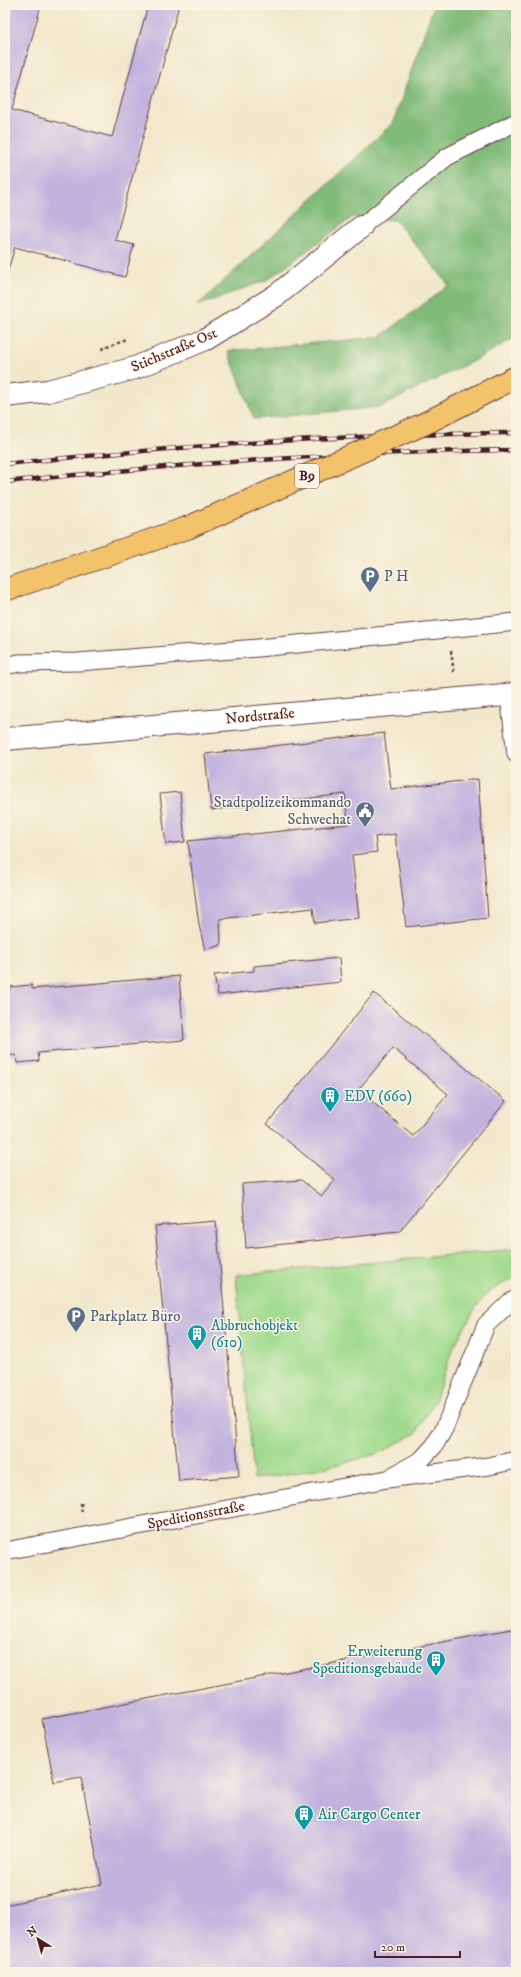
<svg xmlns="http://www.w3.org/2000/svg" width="521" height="1977" font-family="'IM FELL DW Pica',serif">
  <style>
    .green { fill: #a1db8e; stroke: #767d5c }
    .forest { fill: #80bb79; stroke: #656d52 }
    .building { fill: #c2b3de; fill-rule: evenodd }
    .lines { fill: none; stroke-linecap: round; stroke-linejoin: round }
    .lane-casing { stroke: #633d43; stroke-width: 19 }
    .street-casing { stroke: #633d43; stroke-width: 24 }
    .primary-casing { stroke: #633d43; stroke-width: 24 }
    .path { stroke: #633d43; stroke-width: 2.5; stroke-dasharray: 3 3; stroke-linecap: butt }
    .lane { stroke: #fff; stroke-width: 17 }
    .street { stroke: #fff; stroke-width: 22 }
    .primary { stroke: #f2c36a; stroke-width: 22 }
    .rail-casing { stroke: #4a1f2b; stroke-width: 4.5 }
    .rail { stroke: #fcf5e5; stroke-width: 3; stroke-dasharray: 9; stroke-linecap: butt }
    .primary-bridge-casing { stroke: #633d43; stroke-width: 24; stroke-linecap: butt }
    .primary-bridge { stroke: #f2c36a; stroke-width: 22 }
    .labels { text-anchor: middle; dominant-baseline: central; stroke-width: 3; stroke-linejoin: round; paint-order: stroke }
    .shield { fill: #fcf5e5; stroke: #7f5f63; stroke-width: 1 }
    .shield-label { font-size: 14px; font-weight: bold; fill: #4a1f2b }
    .street-label { font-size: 15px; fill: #4a1f2b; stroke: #fcf5e5 }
    .service-label { font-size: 15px; fill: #4e5e75; stroke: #fcf5e5; text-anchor: start }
    .culture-label { font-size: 15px; fill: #0d838f; stroke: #fcf5e5; text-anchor: start }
  </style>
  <rect width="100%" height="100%" fill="#fcf5e5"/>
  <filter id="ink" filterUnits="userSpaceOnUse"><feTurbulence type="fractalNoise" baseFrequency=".025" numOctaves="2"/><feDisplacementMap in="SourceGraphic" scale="8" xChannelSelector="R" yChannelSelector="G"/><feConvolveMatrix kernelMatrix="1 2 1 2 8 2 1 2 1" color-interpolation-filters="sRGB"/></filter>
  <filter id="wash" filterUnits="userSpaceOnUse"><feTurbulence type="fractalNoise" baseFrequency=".012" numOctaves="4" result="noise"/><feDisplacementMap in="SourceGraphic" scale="16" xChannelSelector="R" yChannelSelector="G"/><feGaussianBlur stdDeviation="0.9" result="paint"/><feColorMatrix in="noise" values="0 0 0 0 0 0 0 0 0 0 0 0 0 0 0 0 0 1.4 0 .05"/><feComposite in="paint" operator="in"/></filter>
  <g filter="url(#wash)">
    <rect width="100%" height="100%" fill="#f1e8cc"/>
    <path class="green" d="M 516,1249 L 516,1276 L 489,1292 L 476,1307 L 452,1350 L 436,1399 L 416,1433 L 377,1454 L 319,1469 L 254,1479 L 236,1275 Z"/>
    <path class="forest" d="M 434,5 L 516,5 L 516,337 L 475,360 L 380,407 L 254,419 L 228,351 L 380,337 L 449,285 L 395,220 L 353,217 L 267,280 L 197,306 L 393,123 Z"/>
    <g id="blocks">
      <g class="building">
        <path d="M 9,5 L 41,5 L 12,110 L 112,137 L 148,5 L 179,5 L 115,240 L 134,245 L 125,277 L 15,247 L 5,280 L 5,21 Z"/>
        <path d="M 384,733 L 391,789 L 478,779 L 488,918 L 406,927 L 395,834 L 375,837 L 377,852 L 352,855 L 359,918 L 315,923 L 313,908 L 220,919 L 221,945 L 205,950 L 199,925 L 188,841 L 348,824 L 345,794 L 211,810 L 205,754 Z"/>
        <path d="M 180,792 L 185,842 L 166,844 L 160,794 Z"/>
        <path d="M 339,958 L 341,982 L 218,995 L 214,975 L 254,971 L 254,966 Z"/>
        <path d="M 179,976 L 184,1040 L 38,1053 L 39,1061 L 17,1063 L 16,1055 L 5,1056 L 5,992 L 10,991 L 10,987 L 32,985 L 32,989 Z"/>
        <path d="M 374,993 L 506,1101 L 399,1232 L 246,1248 L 242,1184 L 301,1180 L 322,1196 L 335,1180 L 267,1124 ZM 393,1048 L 448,1094 L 413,1136 L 358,1090 Z"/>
        <path d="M 5,1057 L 8,1080 L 5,1080 Z"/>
        <path d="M 216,1221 L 239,1476 L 179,1481 L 155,1226 Z"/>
        <path d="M 516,1628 L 516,1972 L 5,1972 L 5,1905 L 102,1884 L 81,1777 L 54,1782 L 42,1719 Z"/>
      </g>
    </g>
  </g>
  <g filter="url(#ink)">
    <use href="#blocks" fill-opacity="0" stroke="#633d43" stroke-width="1"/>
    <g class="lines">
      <defs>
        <g id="lane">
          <path d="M 361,227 L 447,157 L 516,122"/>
          <path d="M 5,666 L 19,663 L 78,662 L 258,648 L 516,622"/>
          <path d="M 509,695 L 516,754"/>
          <path d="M 394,1475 L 421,1460 L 434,1446 L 444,1429 L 486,1325 L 509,1303 L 516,1299"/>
          <path d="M 5,1551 L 387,1479 L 489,1466 L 516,1460"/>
        </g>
        <g id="street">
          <path d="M 5,396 L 48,391 L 135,368 L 206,339 L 277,295 L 361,227"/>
          <path d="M 5,739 L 516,694"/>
        </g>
        <g id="primary">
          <path d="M 426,423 L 516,377"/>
          <path d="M 5,590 L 187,528"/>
        </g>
      </defs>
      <use href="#lane" class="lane-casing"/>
      <use href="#street" class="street-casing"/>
      <use href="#primary" class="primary-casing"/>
      <g class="path">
        <path d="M 103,350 L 104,347 L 128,339"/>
        <path d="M 451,651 L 454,674"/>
        <path d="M 81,1503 L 82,1513"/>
      </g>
      <use href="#lane" class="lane"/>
      <use href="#street" class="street"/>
      <use href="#primary" class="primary"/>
      <defs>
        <g id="rail">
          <path d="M 5,464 C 175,446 345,434 516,433"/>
          <path d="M 5,482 C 175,464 345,452 516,450"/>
        </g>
      </defs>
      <use href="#rail" class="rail-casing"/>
      <use href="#rail" class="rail"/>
      <defs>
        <path id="primary-bridge" d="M 187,528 L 426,423"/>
      </defs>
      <use href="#primary-bridge" class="primary-bridge-casing"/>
      <use href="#primary-bridge" class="primary-bridge"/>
    </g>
  </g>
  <defs>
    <symbol id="parking-pin" viewBox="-11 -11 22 30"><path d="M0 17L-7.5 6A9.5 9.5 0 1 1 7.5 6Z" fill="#5c6f8a" stroke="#fcf5e5"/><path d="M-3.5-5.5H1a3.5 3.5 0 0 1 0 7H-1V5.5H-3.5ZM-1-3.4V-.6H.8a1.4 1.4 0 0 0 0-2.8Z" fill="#fff"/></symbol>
    <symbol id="civic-pin" viewBox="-11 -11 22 30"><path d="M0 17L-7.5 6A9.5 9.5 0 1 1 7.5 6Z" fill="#5c6f8a" stroke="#fcf5e5"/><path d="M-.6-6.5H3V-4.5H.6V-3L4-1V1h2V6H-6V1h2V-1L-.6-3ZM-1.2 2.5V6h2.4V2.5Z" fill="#fff"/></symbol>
    <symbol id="building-pin" viewBox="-11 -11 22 30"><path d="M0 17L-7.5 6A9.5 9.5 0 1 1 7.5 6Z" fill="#0f9aa8" stroke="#fcf5e5"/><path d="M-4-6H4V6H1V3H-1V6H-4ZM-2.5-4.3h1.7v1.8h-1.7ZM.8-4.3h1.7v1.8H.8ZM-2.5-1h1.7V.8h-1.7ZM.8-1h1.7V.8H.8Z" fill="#fff"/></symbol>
  </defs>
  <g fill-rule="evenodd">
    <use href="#parking-pin" x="359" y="565" width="22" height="30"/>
    <use href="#civic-pin" x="354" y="800" width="22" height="30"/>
    <use href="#building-pin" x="319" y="1085" width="22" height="30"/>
    <use href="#parking-pin" x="65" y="1305" width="22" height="30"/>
    <use href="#building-pin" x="186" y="1323" width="22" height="30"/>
    <use href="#building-pin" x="425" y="1649" width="22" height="30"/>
    <use href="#building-pin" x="293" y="1803" width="22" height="30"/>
  </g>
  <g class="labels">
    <rect class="shield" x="295" y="464" width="24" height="24" rx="3"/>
    <g class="shield-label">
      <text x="307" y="476">B9</text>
    </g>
    <g class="street-label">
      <text transform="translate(174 350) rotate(-23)">Stichstraße Ost</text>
      <text transform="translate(260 716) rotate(-5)">Nordstraße</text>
      <text transform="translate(196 1515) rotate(-11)">Speditionsstraße</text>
    </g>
    <g class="service-label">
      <text x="384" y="576">P H</text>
      <text x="351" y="802" text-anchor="end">Stadtpolizeikommando<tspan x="351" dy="17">Schwechat</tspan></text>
      <text x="90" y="1316">Parkplatz Büro</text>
    </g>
    <g class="culture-label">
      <text x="344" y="1096">EDV (660)</text>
      <text x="211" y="1325">Abbruchobjekt<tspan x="211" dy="17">(610)</tspan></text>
      <text x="422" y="1651" text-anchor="end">Erweiterung<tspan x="422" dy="17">Speditionsgebäude</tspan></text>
      <text x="318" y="1814">Air Cargo Center</text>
    </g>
  </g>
  <rect width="521" height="1977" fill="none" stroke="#fcf5e5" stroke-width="20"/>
  <g transform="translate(38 1939) rotate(323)" stroke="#fcf5e5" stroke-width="3" paint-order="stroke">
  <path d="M0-3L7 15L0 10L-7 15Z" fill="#4a1f2b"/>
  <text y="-6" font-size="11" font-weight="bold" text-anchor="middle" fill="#4a1f2b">N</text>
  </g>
  <path d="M375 1951v6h85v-6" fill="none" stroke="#4a1f2b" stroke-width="2"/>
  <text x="381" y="1951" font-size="12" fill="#4a1f2b" stroke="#fcf5e5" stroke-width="3" paint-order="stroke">20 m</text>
</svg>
